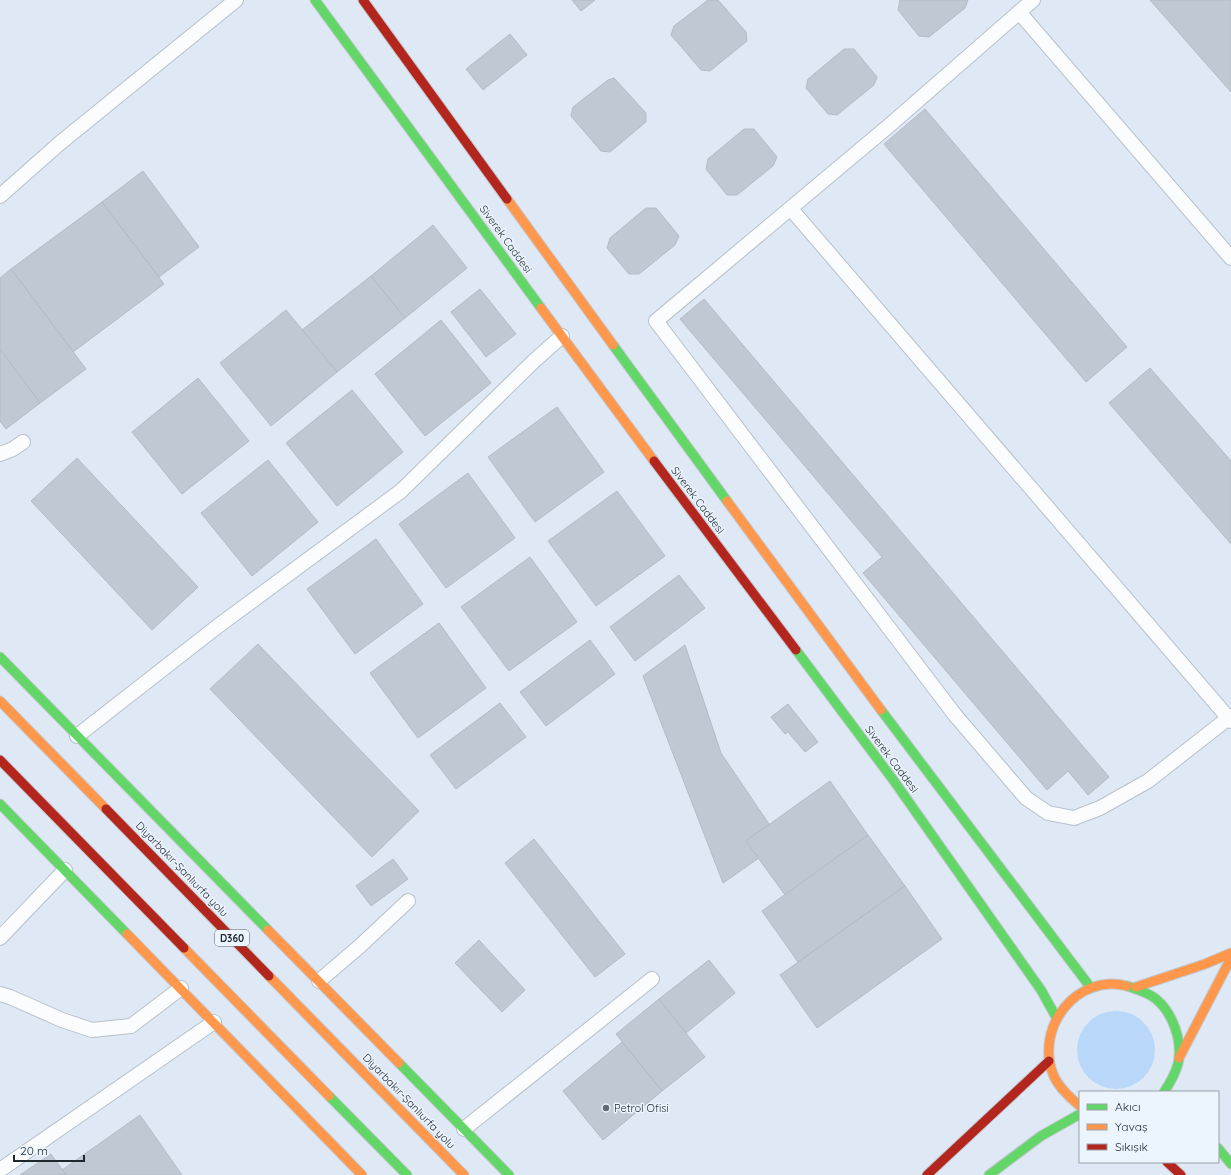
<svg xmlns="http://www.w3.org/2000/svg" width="1231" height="1175" font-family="Quicksand,sans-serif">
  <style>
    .green { fill: #b9d8f9 }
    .building { fill: #c0c9d3; stroke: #b3bcc5 }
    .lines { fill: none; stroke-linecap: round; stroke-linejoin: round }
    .lane-casing { stroke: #b8c0ca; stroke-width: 16 }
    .fast-casing { stroke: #c2c7cd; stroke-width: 11 }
    .slow-casing { stroke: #c2c7cd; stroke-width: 11 }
    .jam-casing { stroke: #c2c7cd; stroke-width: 11 }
    .lane { stroke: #fafcfe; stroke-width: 14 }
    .fast { stroke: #63d668; stroke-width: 9 }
    .slow { stroke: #ff974d; stroke-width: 9 }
    .jam { stroke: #b3261e; stroke-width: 9 }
    .poi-dot { fill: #616a74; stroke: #ecf4fd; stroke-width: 1.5 }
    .labels { text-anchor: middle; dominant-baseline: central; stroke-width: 3; stroke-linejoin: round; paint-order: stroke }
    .shield { fill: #ecf4fd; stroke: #5c646c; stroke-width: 1 }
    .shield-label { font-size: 10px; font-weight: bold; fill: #1e262e }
    .street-label { font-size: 11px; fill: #1e262e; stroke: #ecf4fd }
    .poi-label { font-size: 11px; fill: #1e262e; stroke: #ecf4fd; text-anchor: start }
  </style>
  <rect width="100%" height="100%" fill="#dee9f5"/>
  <circle class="green" cx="1116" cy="1050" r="39"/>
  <g class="building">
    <path d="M 572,0 L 595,0 L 581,11 Z"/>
    <path d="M 708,0 L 718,0 L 746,32 L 747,41 L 710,71 L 701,70 L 671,35 L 674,26 Z"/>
    <path d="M 900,0 L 968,0 L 965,8 L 929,37 L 919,36 L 898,10 Z"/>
    <path d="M 1150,0 L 1231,0 L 1231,92 Z"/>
    <path d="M 510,34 L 527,55 L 483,90 L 466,69 Z"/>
    <path d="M 844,49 L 854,49 L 877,77 L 874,85 L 837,115 L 828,114 L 806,88 L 808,79 Z"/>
    <path d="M 614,78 L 646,113 L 646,122 L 610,152 L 601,151 L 571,116 L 573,107 L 608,80 Z"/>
    <path d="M 925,109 L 1127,347 L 1086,382 L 884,144 Z"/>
    <path d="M 744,129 L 754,129 L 777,157 L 773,166 L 737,195 L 727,195 L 706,169 L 708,159 Z"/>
    <path d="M 143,171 L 199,247 L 159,277 L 102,202 Z"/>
    <path d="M 102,202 L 164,284 L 73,352 L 11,269 Z"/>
    <path d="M 646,208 L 656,208 L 679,236 L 675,245 L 639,274 L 629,274 L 607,248 L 610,238 Z"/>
    <path d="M 433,225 L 467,268 L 405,318 L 371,276 Z"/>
    <path d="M 11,269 L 86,369 L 40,403 L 0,349 L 0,278 Z"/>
    <path d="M 371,276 L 405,318 L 337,372 L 302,330 Z"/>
    <path d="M 480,289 L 516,334 L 486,357 L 451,312 Z"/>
    <path d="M 704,299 L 1109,777 L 1088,795 L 1068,771 L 1047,790 L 863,573 L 882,557 L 680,319 Z"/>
    <path d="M 286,310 L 337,372 L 271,426 L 220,363 Z"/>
    <path d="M 441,320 L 491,383 L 425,436 L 375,374 Z"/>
    <path d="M 0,349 L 40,403 L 6,429 L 0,421 Z"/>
    <path d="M 1150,368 L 1231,461 L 1231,544 L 1109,403 Z"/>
    <path d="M 198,378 L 249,441 L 182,494 L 132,432 Z"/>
    <path d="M 352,390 L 403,452 L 337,506 L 286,443 Z"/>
    <path d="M 557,407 L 604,472 L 535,522 L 488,457 Z"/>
    <path d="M 77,458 L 198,587 L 152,630 L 31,501 Z"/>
    <path d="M 268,460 L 318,522 L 252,576 L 201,513 Z"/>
    <path d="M 468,473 L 515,538 L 446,588 L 399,524 Z"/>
    <path d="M 617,491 L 665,556 L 596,606 L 548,541 Z"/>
    <path d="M 376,539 L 423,604 L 355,654 L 307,589 Z"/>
    <path d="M 530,557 L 577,622 L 509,671 L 461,607 Z"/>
    <path d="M 679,575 L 705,608 L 635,661 L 610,627 Z"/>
    <path d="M 439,623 L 486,688 L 418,738 L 370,673 Z"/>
    <path d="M 590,640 L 615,674 L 546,726 L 520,692 Z"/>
    <path d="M 258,644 L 419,811 L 372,857 L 210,689 Z"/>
    <path d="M 685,645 L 721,753 L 769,824 L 746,841 L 759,858 L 723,883 L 643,676 Z"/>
    <path d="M 500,703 L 526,737 L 456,789 L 430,755 Z"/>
    <path d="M 788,704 L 818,742 L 805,752 L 788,732 L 785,734 L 771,717 Z"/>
    <path d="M 830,781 L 868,835 L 785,895 L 746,841 Z"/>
    <path d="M 868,835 L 905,886 L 798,962 L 762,911 Z"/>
    <path d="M 534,839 L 625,954 L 595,977 L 505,863 Z"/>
    <path d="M 393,859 L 408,879 L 371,906 L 356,886 Z"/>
    <path d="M 905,886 L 942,939 L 817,1028 L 780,975 Z"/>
    <path d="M 479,940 L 525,990 L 502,1012 L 455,963 Z"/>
    <path d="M 709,960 L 735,993 L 686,1033 L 659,999 Z"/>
    <path d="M 659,999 L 705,1057 L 662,1091 L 616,1034 Z"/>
    <path d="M 622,1042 L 662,1091 L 603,1140 L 563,1091 Z"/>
    <path d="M 140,1115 L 182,1175 L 66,1175 L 62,1170 Z"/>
    <path d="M 51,1154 L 66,1175 L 20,1175 Z"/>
  </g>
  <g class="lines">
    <defs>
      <g id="lane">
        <path d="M 1033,0 L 891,124 L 656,321 L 955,715 L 1026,798 L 1048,813 L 1074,818 L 1100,808 L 1148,781 L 1231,716"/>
        <path d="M 1019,12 L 1231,258"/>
        <path d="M 0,196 L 60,143 L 236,0"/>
        <path d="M 791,209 L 1231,721"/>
        <path d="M 0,454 L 13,449 L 23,442"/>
        <path d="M 77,736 L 218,626 L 401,491 L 534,361 L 562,336"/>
        <path d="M 0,938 L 65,870"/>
        <path d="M 319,981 L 360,946 L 408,901"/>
        <path d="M 0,994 L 10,997 L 62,1020 L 92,1030 L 131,1026 L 181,988"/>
        <path d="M 464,1129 L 652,979"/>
        <path d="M 0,1170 L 214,1022"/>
      </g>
      <g id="fast">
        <path d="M 315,0 L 541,308"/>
        <path d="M 613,345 L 727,501"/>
        <path d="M 796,650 L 894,781 L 1041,990 L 1056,1017"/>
        <path d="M 0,657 L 268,930"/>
        <path d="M 881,710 L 1091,988"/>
        <path d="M 0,804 L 127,934"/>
        <path d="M 1127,986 C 1136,989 1148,992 1156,999 C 1173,1013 1183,1042 1178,1064 C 1175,1074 1170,1083 1164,1092"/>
        <path d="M 399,1063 L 509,1175"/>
        <path d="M 329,1096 L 407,1175"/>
        <path d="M 1218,1148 L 1231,1164"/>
        <path d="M 989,1175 L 1041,1136 L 1080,1114"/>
      </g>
      <g id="slow">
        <path d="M 507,199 L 613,345"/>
        <path d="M 541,308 L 654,461"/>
        <path d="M 727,501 L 881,710"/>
        <path d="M 0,701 L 106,809"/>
        <path d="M 268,930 L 399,1063"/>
        <path d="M 127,934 L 362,1175"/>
        <path d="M 184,948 L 329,1096"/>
        <path d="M 269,976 L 464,1175"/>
        <path d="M 1136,987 L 1205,964 L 1231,953"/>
        <path d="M 1179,1058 L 1231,958"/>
        <path d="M 1080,1106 C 1069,1097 1058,1087 1053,1074 C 1035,1027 1077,973 1127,986"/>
      </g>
      <g id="jam">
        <path d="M 363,0 L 507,199"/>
        <path d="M 654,461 L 796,650"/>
        <path d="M 0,760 L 184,948"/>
        <path d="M 106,809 L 269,976"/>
        <path d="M 1167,1162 L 1181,1175"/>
        <path d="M 927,1175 L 1049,1061"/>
      </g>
    </defs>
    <use href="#lane" class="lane-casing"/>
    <use href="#fast" class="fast-casing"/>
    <use href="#slow" class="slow-casing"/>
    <use href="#jam" class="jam-casing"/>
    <use href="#lane" class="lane"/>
    <use href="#fast" class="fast"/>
    <use href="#slow" class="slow"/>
    <use href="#jam" class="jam"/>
  </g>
  <circle class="poi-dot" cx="606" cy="1108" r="4"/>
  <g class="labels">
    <rect class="shield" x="215" y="930" width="34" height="16" rx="3"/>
    <g class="shield-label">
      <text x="232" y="938">D360</text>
    </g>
    <g class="street-label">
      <text transform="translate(506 239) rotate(54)">Siverek Caddesi</text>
      <text transform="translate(698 500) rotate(53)">Siverek Caddesi</text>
      <text transform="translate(892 759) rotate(53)">Siverek Caddesi</text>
      <text transform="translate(182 869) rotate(46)">Diyarbakır-Şanlıurfa yolu</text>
      <text transform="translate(409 1101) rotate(46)">Diyarbakır-Şanlıurfa yolu</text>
    </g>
    <g class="poi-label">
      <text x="614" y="1108">Petrol Ofisi</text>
    </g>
  </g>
  <rect x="1079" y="1091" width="140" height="72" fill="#ecf4fd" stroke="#9aa2aa"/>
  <rect x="1087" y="1104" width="20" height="6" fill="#63d668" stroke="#9aa2aa"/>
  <text x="1115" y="1111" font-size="12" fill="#1e262e">Akıcı</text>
  <rect x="1087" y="1124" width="20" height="6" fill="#ff974d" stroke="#9aa2aa"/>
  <text x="1115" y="1131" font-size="12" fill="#1e262e">Yavaş</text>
  <rect x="1087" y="1144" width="20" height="6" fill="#b3261e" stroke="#9aa2aa"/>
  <text x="1115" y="1151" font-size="12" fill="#1e262e">Sıkışık</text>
  <path d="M14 1155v6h70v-6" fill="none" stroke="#1e262e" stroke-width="2"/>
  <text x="20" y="1155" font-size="12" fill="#1e262e" stroke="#ecf4fd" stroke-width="3" paint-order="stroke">20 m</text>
</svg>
